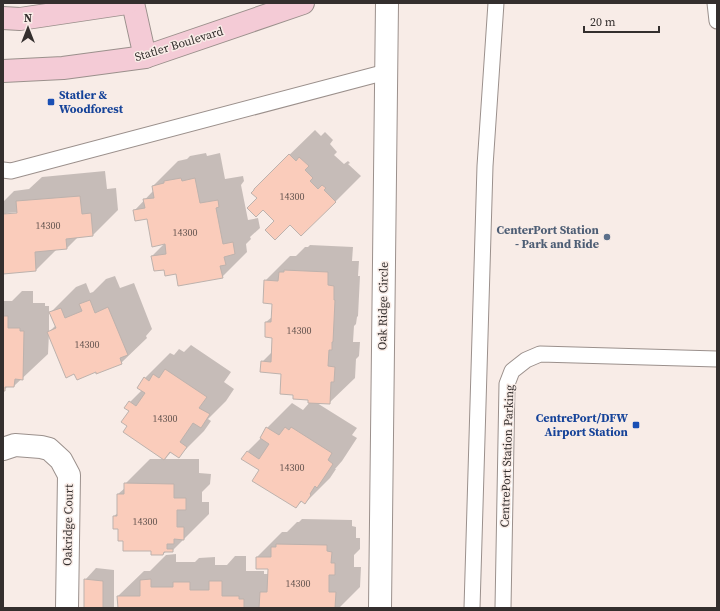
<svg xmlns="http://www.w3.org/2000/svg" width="720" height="611" font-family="'Source Serif 4',serif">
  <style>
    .shadow { fill: #0003; fill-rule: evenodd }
    .building { fill: #faccbb; stroke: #bdb2ad }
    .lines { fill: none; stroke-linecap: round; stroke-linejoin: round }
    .lane-casing { stroke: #9b908c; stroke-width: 17 }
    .street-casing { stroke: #9b908c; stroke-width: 24 }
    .secondary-casing { stroke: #9b908c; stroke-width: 24 }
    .lane { stroke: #fff; stroke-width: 15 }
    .street { stroke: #fff; stroke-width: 22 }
    .secondary { stroke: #f4cbd6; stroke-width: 22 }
    .transit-dot { fill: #1a4fb4; stroke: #f8ece7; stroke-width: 1.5 }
    .service-dot { fill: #5c6f8a; stroke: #f8ece7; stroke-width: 1.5 }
    .labels { text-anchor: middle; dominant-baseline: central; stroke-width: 3; stroke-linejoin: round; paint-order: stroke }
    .number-label { font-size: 10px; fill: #665651 }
    .street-label { font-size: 12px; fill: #342f2e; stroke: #f8ece7 }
    .transit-label { font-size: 12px; font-weight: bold; fill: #164399; stroke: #f8ece7; text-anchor: start }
    .service-label { font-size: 12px; font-weight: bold; fill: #4e5e75; stroke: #f8ece7; text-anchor: end }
  </style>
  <rect width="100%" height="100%" fill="#f8ece7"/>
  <g class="shadow">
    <path d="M 315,130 L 321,136 L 325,132 L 333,140 L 330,144 L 337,152 L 334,155 L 344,164 L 348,161 L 350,163 L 348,164 L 361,176 L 335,202 L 275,221 L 258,198 L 280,164 Z"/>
    <path d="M 206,153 L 207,156 L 220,153 L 225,179 L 243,176 L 244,181 L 241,185 L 248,220 L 258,218 L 260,228 L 250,237 L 251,239 L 246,244 L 247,252 L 222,277 L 177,273 L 164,268 L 152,256 L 165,243 L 148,218 L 134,211 L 154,190 L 153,186 L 178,161 L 187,159 L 190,156 Z"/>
    <path d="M 105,171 L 107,189 L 116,188 L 118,210 L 93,235 L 79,236 L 67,248 L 57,249 L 36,270 L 3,273 L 3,202 L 14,191 L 29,189 L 42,177 ZM 22,212 L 22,214 L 5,215 L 7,213 Z"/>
    <path d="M 310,245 L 353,247 L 352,261 L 359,261 L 358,276 L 360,276 L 358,316 L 357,317 L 356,324 L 354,326 L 353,342 L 360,342 L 359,356 L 356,359 L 355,378 L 329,403 L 317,403 L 357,428 L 352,435 L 357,438 L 342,461 L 335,469 L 336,469 L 330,478 L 305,503 L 302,501 L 296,507 L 260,470 L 248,451 L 261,438 L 267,428 L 292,403 L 303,410 L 310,402 L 309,399 L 283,373 L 262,362 L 272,352 L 273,337 L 266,322 L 272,317 L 273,303 L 265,281 L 290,256 L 296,256 L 305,247 L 308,247 Z"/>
    <path d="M 115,276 L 120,288 L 134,283 L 152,329 L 146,336 L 147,338 L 121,363 L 49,333 L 48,354 L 14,386 L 8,386 L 4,390 L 3,390 L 3,301 L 12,301 L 22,291 L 33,291 L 33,303 L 45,303 L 45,306 L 49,306 L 49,332 L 56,325 L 51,312 L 76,287 L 86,283 L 90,293 L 93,292 L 106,279 Z"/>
    <path d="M 191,345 L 231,372 L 224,382 L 234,389 L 226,401 L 208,419 L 211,421 L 204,431 L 179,456 L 172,451 L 165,459 L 199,459 L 199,473 L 211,474 L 210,484 L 202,492 L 202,502 L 209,502 L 209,514 L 172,551 L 167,551 L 163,554 L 124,541 L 114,516 L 118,513 L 118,494 L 125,488 L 125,484 L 150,459 L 164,459 L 129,426 L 130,410 L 130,402 L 142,390 L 145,378 L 170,353 L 174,355 L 179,349 L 184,352 Z"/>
    <path d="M 302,519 L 352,520 L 352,526 L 356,527 L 356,538 L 360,538 L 360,549 L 354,555 L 354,567 L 361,567 L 360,587 L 339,608 L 119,608 L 118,596 L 144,571 L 150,571 L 166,555 L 176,554 L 176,562 L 195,562 L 199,558 L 215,557 L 215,565 L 227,565 L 235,556 L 246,556 L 246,571 L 264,571 L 264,574 L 269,574 L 269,569 L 257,568 L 257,557 L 282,532 L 287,532 L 297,522 L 299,522 Z"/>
    <path d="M 96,568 L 114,570 L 114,608 L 85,608 L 85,580 Z"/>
  </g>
  <g class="building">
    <path d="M 289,154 L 296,161 L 299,157 L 309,166 L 305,170 L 313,178 L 310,181 L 318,189 L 322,185 L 326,188 L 324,190 L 336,202 L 301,236 L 290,225 L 275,240 L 265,230 L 274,221 L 263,210 L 256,217 L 247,208 L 257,198 L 251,193 L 254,190 L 254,189 Z"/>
    <path d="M 181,178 L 182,181 L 195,178 L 200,203 L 218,200 L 219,207 L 216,208 L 223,244 L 233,242 L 235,254 L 224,257 L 226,265 L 220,266 L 223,278 L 178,286 L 176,274 L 165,276 L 164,270 L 154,271 L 151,256 L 166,254 L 165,244 L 152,247 L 147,219 L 135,221 L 133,210 L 145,208 L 143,199 L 154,198 L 152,186 L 164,183 L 164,181 Z"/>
    <path d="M 80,196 L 82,214 L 91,213 L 93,236 L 66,239 L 67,249 L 35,252 L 36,271 L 3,274 L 3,214 L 17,213 L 16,201 Z"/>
    <path d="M 284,270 L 328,272 L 328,285 L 334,286 L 334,300 L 335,300 L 333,342 L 332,342 L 332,350 L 329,350 L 328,366 L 335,367 L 334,382 L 331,382 L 330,404 L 308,403 L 308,400 L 293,399 L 293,395 L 280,394 L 281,374 L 260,372 L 261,361 L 271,362 L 272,338 L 265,337 L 265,322 L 271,322 L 272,304 L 263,303 L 264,280 L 278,281 L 279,272 L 284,272 Z"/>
    <path d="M 90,300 L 95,313 L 108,307 L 128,355 L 120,358 L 122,364 L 96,374 L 96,372 L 77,380 L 74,374 L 66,378 L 47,332 L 56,328 L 49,312 L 61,308 L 65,318 L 82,311 L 79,304 Z"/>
    <path d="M 3,316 L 8,316 L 8,328 L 20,328 L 20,331 L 24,331 L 23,380 L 15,379 L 14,387 L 5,387 L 5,391 L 3,391 Z"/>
    <path d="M 165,369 L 207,397 L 199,408 L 210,414 L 201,428 L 193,423 L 180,442 L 187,447 L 179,458 L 170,452 L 164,460 L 123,432 L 127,426 L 121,422 L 129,411 L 124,408 L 129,401 L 136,406 L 145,393 L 137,388 L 144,377 L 149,381 L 153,374 L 159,378 Z"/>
    <path d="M 266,427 L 279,435 L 285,427 L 289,430 L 291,427 L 332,453 L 328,460 L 333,464 L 317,488 L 315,486 L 310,494 L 311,495 L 305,504 L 301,501 L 296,508 L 252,481 L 259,470 L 241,459 L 247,451 L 259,459 L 269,444 L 260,438 Z"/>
    <path d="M 124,483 L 174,484 L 174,498 L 186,498 L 186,510 L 177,510 L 177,527 L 184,527 L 184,540 L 174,539 L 174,544 L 167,544 L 167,549 L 173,549 L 173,552 L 164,552 L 163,555 L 151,555 L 151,551 L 123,551 L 123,541 L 118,541 L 118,529 L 113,529 L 113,516 L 117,516 L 117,494 L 124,494 Z"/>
    <path d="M 276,544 L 327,545 L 327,551 L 332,552 L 331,563 L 335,563 L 335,575 L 329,575 L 329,592 L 336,592 L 335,608 L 259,608 L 260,592 L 267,592 L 268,569 L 256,569 L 256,557 L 271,557 L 271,547 L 276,547 Z"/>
    <path d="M 84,579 L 103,581 L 103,608 L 84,608 Z"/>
    <path d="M 151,579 L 151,587 L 173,587 L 173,582 L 190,582 L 190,590 L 209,590 L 209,581 L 222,581 L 222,596 L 239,596 L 239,599 L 244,599 L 244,608 L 118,608 L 117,596 L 140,596 L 140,580 Z"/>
  </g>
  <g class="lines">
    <defs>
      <g id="lane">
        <path d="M 715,3 L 717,21"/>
        <path d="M 3,170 L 11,171 L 386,72"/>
        <path d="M 472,608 L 485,166 L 496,3"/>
        <path d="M 503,608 L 507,384 L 512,371 L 526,360 L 540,354 L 717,359"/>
      </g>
      <g id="street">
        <path d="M 3,449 L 15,445 L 41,447 L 49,449 L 61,460 L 69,475 L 67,608"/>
        <path d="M 380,608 L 387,3"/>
      </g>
      <g id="secondary">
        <path d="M 133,3 L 145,57"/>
        <path d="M 3,18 L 20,19 L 127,3"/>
        <path d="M 3,71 L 63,68 L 145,57 L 303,3"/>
      </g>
    </defs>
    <use href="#lane" class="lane-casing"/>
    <use href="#street" class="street-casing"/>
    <use href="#secondary" class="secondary-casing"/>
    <use href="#lane" class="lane"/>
    <use href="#street" class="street"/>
    <use href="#secondary" class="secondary"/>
  </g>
  <g class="transit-dot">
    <rect x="47" y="98" width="8" height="8" rx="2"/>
    <rect x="632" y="421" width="8" height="8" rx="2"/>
  </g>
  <circle class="service-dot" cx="607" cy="237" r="4"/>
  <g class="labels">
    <g class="number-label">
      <text x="292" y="196">14300</text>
      <text x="48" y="225">14300</text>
      <text x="185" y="232">14300</text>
      <text x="299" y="330">14300</text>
      <text x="87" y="344">14300</text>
      <text x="165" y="418">14300</text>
      <text x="292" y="467">14300</text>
      <text x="145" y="521">14300</text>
      <text x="298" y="583">14300</text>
    </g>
    <g class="street-label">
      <text transform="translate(179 44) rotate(-17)">Statler Boulevard</text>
      <text transform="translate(383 306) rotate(-89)">Oak Ridge Circle</text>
      <text transform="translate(507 456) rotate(-88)">CentrePort Station Parking</text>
      <text transform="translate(68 525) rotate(-89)">Oakridge Court</text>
    </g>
    <g class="transit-label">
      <text x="59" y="95">Statler &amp;<tspan x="59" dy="14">Woodforest</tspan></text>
      <text x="628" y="418" text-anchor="end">CentrePort/DFW<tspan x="628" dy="14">Airport Station</tspan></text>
    </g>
    <g class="service-label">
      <text x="599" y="230">CenterPort Station<tspan x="599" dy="14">- Park and Ride</tspan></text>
    </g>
  </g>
  <rect width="720" height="611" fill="none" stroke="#342f2e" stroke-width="8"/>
  <g transform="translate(28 28)" stroke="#f8ece7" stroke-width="3" paint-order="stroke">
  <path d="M0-3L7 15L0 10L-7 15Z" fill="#342f2e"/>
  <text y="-6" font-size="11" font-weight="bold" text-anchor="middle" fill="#342f2e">N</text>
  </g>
  <path d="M584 26v6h75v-6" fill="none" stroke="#342f2e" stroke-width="2"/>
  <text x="590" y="26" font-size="12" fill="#342f2e" stroke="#f8ece7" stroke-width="3" paint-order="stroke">20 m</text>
</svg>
